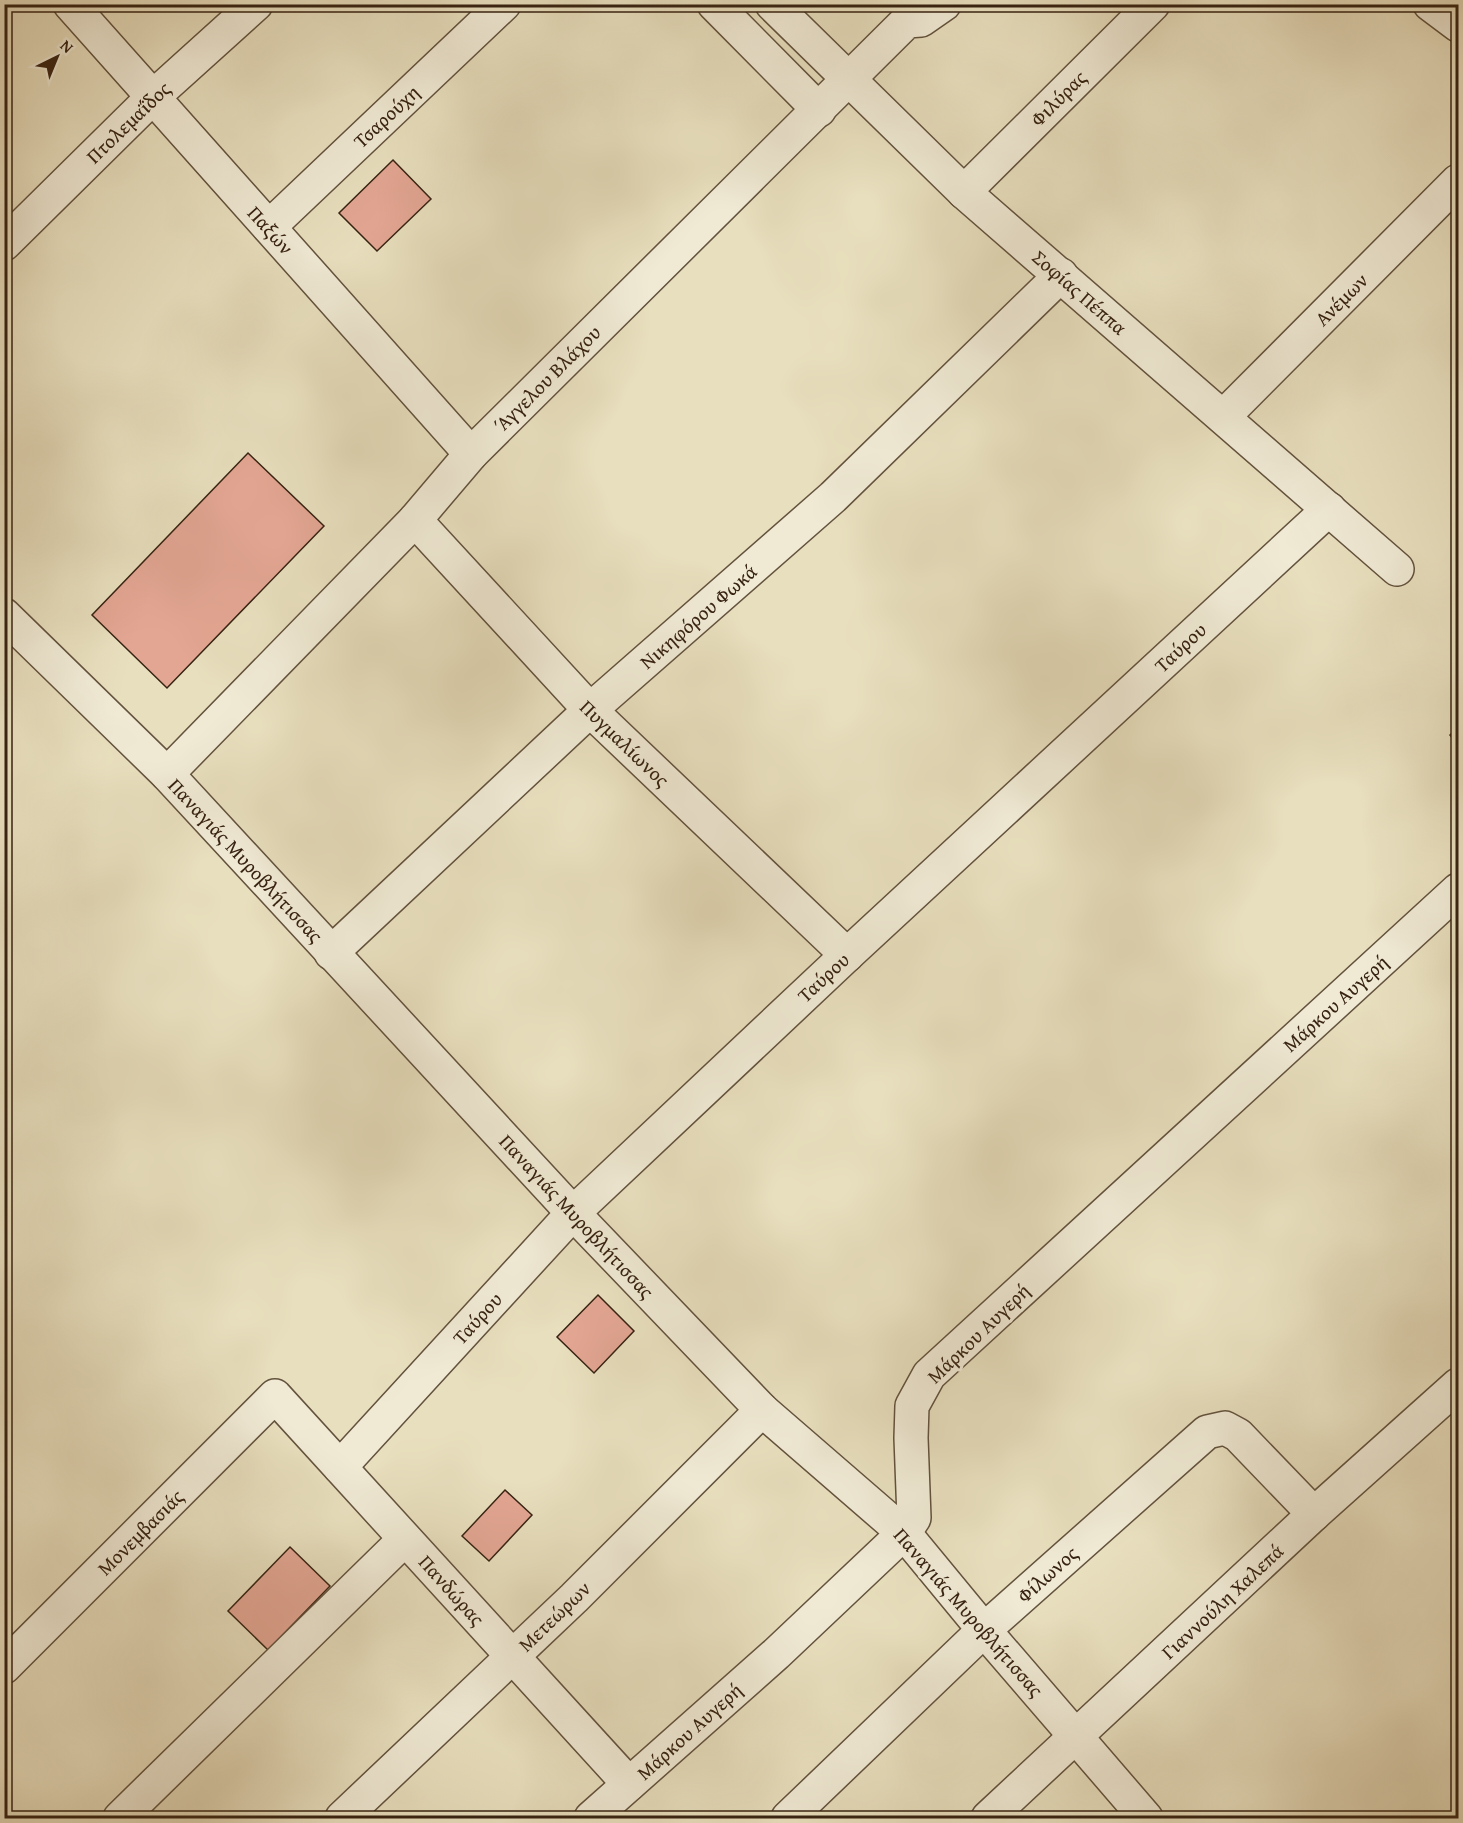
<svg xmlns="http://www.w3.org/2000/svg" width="1463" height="1823" font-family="'Gentium Book Plus',serif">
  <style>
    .building { fill: #e3a693; stroke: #372312; stroke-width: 1.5 }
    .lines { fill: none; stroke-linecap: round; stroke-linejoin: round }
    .minor-casing { stroke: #63523d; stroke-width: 36 }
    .minor { stroke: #f0ead5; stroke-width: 33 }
    .labels { text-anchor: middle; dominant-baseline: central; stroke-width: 6; stroke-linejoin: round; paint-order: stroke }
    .street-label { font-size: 20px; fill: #372312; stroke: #f0ead5 }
  </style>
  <rect width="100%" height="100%" fill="#e8dfbe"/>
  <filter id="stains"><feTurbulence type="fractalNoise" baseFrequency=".00333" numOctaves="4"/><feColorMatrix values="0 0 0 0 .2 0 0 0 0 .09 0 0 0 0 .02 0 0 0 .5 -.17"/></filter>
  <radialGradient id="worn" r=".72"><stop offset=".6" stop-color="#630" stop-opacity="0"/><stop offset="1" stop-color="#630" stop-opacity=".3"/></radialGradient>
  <g class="building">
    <path d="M 393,160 L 431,199 L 377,251 L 339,213 Z"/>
    <path d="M 248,453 L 324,526 L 167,688 L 92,615 Z"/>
    <path d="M 1458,727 L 1458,745 L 1450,735 Z"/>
    <path d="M 598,1295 L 634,1331 L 594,1373 L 557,1337 Z"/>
    <path d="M 505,1490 L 532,1515 L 489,1561 L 462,1536 Z"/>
    <path d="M 290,1547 L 330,1586 L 268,1650 L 228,1611 Z"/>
  </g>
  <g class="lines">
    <defs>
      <g id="minor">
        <path d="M 70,4 L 471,454"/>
        <path d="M 714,4 L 819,110"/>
        <path d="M 772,4 L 964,192 L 1397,569"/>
        <path d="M 1430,4 L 1458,25"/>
        <path d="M 964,192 L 1153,4"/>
        <path d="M 269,227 L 504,4"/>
        <path d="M 4,244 L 153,97 L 256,4"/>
        <path d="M 1223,417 L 1458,181"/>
        <path d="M 415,520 L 590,710 L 847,955"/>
        <path d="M 4,615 L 167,774 L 573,1213 L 762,1410 L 904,1533 L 984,1630 L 1146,1818"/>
        <path d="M 167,774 L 415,520 L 471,454 L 907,21 L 921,20 L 944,4"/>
        <path d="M 331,953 L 590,710 L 833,497 L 1061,275"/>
        <path d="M 340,1467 L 573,1213 L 847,955 L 1329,509"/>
        <path d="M 4,1667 L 275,1396 L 629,1784"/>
        <path d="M 120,1818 L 405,1539"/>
        <path d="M 342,1818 L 574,1598 L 762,1410"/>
        <path d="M 591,1818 L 776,1654 L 904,1533 L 914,1518 L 911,1438 L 912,1406 L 929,1375 L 1458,890"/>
        <path d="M 788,1818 L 984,1630 L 1207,1432 L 1225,1428 L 1238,1435 L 1314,1514"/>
        <path d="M 988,1818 L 1314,1514 L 1458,1385"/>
      </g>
    </defs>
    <use href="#minor" class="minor-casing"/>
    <use href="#minor" class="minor"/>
  </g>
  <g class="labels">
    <g class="street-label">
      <text transform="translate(1058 98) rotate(-45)">Φιλύρας</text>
      <text transform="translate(386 116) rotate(-43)">Τσαρούχη</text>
      <text transform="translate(128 122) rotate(-44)">Πτολεμαΐδος</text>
      <text transform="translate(271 230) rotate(48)">Παξών</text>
      <text transform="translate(1080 292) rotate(41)">Σοφίας Πέππα</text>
      <text transform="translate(1341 299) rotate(-45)">Ανέμων</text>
      <text transform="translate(547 378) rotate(-45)">Άγγελου Βλάχου</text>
      <text transform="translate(698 616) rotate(-41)">Νικηφόρου Φωκά</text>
      <text transform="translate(1180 647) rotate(-43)">Ταύρου</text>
      <text transform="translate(625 743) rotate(44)">Πυγμαλίωνος</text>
      <text transform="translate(246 860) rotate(47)">Παναγιάς Μυροβλήτισσας</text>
      <text transform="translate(823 977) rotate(-43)">Ταύρου</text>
      <text transform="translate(1335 1003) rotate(-42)">Μάρκου Αυγερή</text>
      <text transform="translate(577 1216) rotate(47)">Παναγιάς Μυροβλήτισσας</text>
      <text transform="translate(477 1318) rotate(-48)">Ταύρου</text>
      <text transform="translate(978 1333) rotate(-44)">Μάρκου Αυγερή</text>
      <text transform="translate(140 1532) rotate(-45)">Μονεμβασιάς</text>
      <text transform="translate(1047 1574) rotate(-42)">Φίλωνος</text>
      <text transform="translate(452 1590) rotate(48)">Πανδώρας</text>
      <text transform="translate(1222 1601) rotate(-43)">Γιαννούλη Χαλεπά</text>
      <text transform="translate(969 1612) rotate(49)">Παναγιάς Μυροβλήτισσας</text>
      <text transform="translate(554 1616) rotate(-44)">Μετεώρων</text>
      <text transform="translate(689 1731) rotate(-42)">Μάρκου Αυγερή</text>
    </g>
  </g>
  <rect width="1463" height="1823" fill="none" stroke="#e8dfbe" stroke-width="24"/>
  <rect x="6" y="6" width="1451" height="1811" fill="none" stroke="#372312" stroke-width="3"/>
  <rect x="12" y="12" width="1439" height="1799" fill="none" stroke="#372312" stroke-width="1.5"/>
  <g transform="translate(57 57) rotate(43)" stroke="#f0ead5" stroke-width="4.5" paint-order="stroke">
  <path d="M0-4.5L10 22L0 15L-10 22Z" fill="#372312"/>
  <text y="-9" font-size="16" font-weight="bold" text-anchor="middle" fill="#372312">N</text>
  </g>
  <rect width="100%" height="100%" filter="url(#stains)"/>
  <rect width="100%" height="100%" fill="url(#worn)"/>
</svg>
